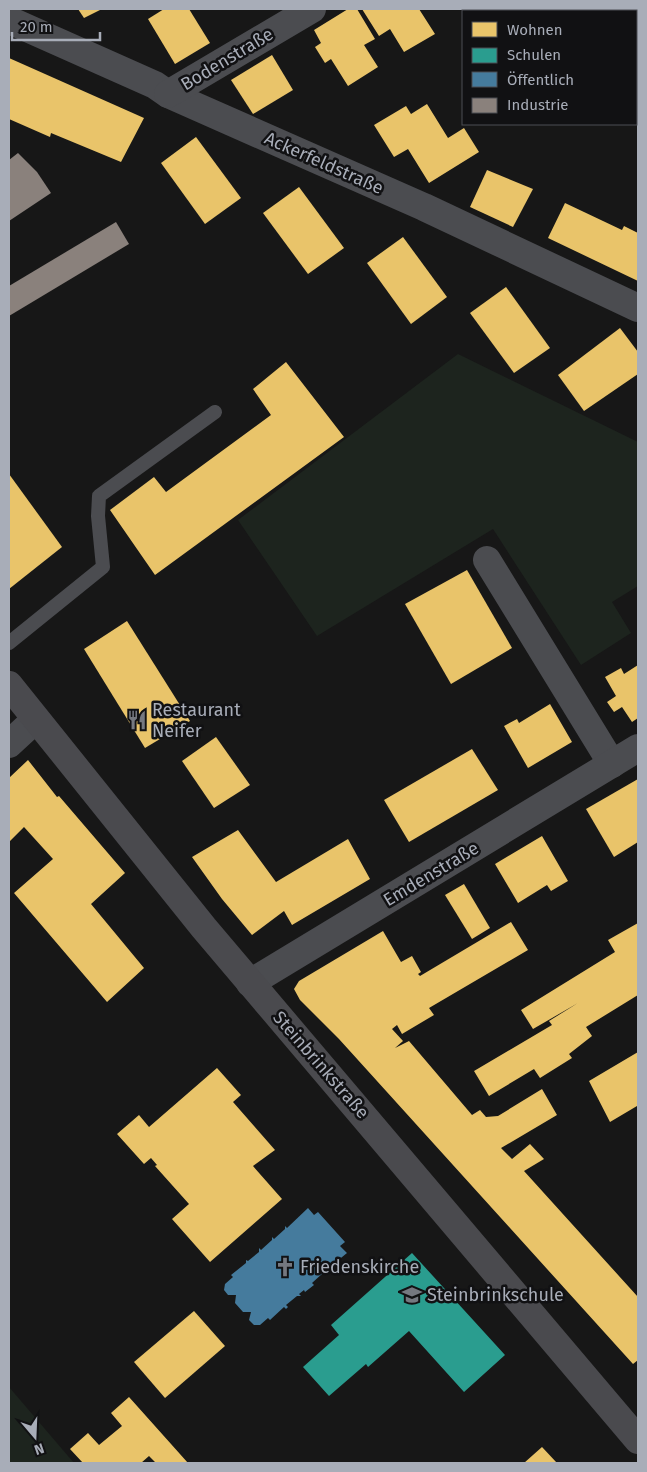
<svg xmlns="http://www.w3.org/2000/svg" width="647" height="1472" font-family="'Fira Sans',sans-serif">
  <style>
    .green { fill: #1d241e }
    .homes { fill: #e9c46a }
    .schools { fill: #2a9d8f }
    .public { fill: #457b9d }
    .industry { fill: #8a817c }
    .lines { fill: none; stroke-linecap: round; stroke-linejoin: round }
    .lane { stroke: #4b4c50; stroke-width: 14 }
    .street { stroke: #4b4c50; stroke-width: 28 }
    .secondary { stroke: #4a4a4e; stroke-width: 28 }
    .labels { text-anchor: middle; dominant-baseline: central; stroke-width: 5; stroke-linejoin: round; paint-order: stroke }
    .street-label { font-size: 18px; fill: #a8adb8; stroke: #111113 }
    .poi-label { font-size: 18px; fill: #a8adb8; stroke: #111113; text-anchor: start }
  </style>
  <rect width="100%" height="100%" fill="#171717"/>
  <g class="green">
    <path d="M 458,354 L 638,442 L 638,586 L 612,602 L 631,633 L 581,665 L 493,529 L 317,636 L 238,520 Z"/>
    <path d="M 9,1387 L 74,1463 L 9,1463 Z"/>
  </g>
  <g class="homes">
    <path d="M 78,9 L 102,9 L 84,18 Z"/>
    <path d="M 164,9 L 189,9 L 210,43 L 175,64 L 148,19 Z"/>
    <path d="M 348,9 L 357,9 L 375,39 L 364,45 L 378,67 L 348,86 L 331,59 L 325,63 L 315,47 L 321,43 L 314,30 Z"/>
    <path d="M 362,9 L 419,9 L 435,34 L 404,52 L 390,29 L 379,36 Z"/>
    <path d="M 468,9 L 486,9 L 482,11 L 470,11 Z"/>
    <path d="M 272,55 L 293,90 L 253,114 L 231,80 Z"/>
    <path d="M 9,58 L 144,118 L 121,162 L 51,133 L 50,137 L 9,119 Z"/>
    <path d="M 427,104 L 448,138 L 464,128 L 479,152 L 429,183 L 408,149 L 394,157 L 374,125 L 406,106 L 411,114 Z"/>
    <path d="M 196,137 L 241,198 L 205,224 L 161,163 Z"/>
    <path d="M 487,170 L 533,189 L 513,227 L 470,207 Z"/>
    <path d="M 299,187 L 344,248 L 308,274 L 263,213 Z"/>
    <path d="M 565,203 L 622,230 L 624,226 L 638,233 L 638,281 L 548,238 Z"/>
    <path d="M 403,237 L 447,297 L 411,324 L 367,263 Z"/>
    <path d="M 506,287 L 550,348 L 514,373 L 470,313 Z"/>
    <path d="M 620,328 L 638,352 L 638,374 L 584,411 L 558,375 Z"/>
    <path d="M 286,362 L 344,437 L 155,575 L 110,510 L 154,477 L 166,492 L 271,415 L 253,389 Z"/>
    <path d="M 9,474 L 62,547 L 9,589 Z"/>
    <path d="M 467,570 L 512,648 L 451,684 L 405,604 Z"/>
    <path d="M 127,621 L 190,721 L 145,748 L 84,649 Z"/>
    <path d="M 638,665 L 638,718 L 632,722 L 622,707 L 614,712 L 607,702 L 616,696 L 605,677 L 621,668 L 624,674 Z"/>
    <path d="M 550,704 L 572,742 L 528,768 L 504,726 L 517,719 L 519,723 Z"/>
    <path d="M 216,737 L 250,785 L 214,808 L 182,761 Z"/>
    <path d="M 472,749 L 498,790 L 409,842 L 384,800 Z"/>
    <path d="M 28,760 L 57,797 L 59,796 L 125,873 L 91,904 L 144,968 L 107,1002 L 14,893 L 53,859 L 24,827 L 9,842 L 9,778 Z"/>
    <path d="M 638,779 L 638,842 L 614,857 L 586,809 Z"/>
    <path d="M 238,830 L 276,882 L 348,839 L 370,879 L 292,925 L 284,911 L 252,935 L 222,899 L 192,857 Z"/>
    <path d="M 542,836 L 568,881 L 551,891 L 547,885 L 518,903 L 495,864 Z"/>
    <path d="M 464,884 L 490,928 L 472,939 L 445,895 Z"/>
    <path d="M 511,922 L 528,950 L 429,1008 L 434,1015 L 402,1034 L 397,1025 L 392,1029 L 403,1041 L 395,1048 L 409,1041 L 472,1115 L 480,1110 L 486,1117 L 498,1116 L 542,1089 L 557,1115 L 501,1148 L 512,1159 L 530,1144 L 544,1159 L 524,1171 L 638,1297 L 638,1360 L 633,1364 L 339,1039 L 300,1000 L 294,989 L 299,981 L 383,931 L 401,962 L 412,956 L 421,972 L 418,974 L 420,976 Z"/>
    <path d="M 638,923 L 638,995 L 586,1027 L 592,1036 L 569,1054 L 572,1058 L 540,1078 L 534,1069 L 489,1096 L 474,1071 L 552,1025 L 549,1021 L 578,1003 L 533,1029 L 521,1010 L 615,952 L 608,940 Z"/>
    <path d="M 638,1052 L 638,1108 L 637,1106 L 610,1122 L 589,1081 Z"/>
    <path d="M 217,1068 L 241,1095 L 233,1102 L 275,1150 L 253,1166 L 282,1199 L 210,1262 L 172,1219 L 189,1204 L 155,1166 L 157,1165 L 151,1158 L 144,1164 L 117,1134 L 139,1115 L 149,1127 Z"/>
    <path d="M 194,1311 L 225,1346 L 165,1398 L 134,1362 Z"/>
    <path d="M 129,1397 L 188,1463 L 156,1463 L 149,1456 L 141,1463 L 83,1463 L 70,1449 L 88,1433 L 99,1445 L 122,1426 L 111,1413 Z"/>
    <path d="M 542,1447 L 557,1463 L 524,1463 Z"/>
  </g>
  <path class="schools" d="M 412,1253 L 505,1355 L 464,1392 L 409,1331 L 368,1367 L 366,1364 L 329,1396 L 303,1367 L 339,1335 L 331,1325 Z"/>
  <path class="public" d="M 308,1208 L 314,1215 L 318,1212 L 345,1242 L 340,1246 L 347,1253 L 325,1271 L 325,1275 L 323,1273 L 312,1283 L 314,1285 L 305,1292 L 304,1290 L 299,1294 L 301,1296 L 297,1296 L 286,1305 L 288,1307 L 286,1309 L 284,1307 L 270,1320 L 268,1318 L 260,1325 L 254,1325 L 249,1320 L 251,1312 L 243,1312 L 235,1303 L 236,1295 L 228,1295 L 224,1290 L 225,1284 L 233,1277 L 231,1275 L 246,1263 L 246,1260 L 248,1261 L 259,1252 L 259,1248 L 261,1250 L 272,1240 L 272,1237 L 274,1239 L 285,1229 L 285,1226 L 287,1228 Z"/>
  <g class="industry">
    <path d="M 18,153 L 37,172 L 51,193 L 9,221 L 9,160 Z"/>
    <path d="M 116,222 L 129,244 L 9,316 L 9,286 Z"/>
  </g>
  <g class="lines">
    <path class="lane" d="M 9,643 L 103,567 L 98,516 L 99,496 L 215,412"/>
    <g class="street">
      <path d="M 9,20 L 155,85 L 168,94 L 424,207 L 638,308"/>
      <path d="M 168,94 L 312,9"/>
      <path d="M 487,560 L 612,764"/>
      <path d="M 9,744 L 35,720"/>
      <path d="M 250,983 L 638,748"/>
    </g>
    <path class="secondary" d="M 9,685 L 204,928 L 638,1440"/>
  </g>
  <defs>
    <symbol id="restaurant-bare" viewBox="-9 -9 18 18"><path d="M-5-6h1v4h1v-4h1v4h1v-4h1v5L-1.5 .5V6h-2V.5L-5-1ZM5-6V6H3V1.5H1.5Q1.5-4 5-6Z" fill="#757880" stroke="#111113" stroke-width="2.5" paint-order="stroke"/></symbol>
    <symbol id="church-bare" viewBox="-9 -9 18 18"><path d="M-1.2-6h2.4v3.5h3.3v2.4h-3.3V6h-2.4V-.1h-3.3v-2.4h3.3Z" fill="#757880" stroke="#111113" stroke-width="2.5" paint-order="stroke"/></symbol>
    <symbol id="school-bare" viewBox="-9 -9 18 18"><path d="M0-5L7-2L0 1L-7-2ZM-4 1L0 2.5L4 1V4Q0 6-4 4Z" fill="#757880" stroke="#111113" stroke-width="2.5" paint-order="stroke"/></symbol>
  </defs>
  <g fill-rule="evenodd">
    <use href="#restaurant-bare" x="123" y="706" width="28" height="28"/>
    <use href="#church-bare" x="271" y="1253" width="28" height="28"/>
    <use href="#school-bare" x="398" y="1281" width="28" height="28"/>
  </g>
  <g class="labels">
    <g class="street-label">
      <text transform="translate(227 59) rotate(-31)">Bodenstraße</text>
      <text transform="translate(324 163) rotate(24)">Ackerfeldstraße</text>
      <text transform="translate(431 874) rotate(-31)">Emdenstraße</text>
      <text transform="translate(321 1065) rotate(49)">Steinbrinkstraße</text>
    </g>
    <g class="poi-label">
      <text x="152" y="710">Restaurant<tspan x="152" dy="21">Neifer</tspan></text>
      <text x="300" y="1267">Friedenskirche</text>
      <text x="427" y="1295">Steinbrinkschule</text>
    </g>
  </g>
  <rect width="647" height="1472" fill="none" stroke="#a8adb8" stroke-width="20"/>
  <rect x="462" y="10" width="175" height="115" fill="#111113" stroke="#4d4f55"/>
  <rect x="472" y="22" width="25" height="15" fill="#e9c46a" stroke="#4d4f55"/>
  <text x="507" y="35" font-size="15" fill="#a8adb8">Wohnen</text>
  <rect x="472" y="48" width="25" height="15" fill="#2a9d8f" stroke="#4d4f55"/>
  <text x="507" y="60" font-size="15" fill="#a8adb8">Schulen</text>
  <rect x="472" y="72" width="25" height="15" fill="#457b9d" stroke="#4d4f55"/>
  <text x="507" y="85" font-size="15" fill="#a8adb8">Öffentlich</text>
  <rect x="472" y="98" width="25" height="15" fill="#8a817c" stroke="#4d4f55"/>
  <text x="507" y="110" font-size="15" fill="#a8adb8">Industrie</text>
  <g transform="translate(35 1437) rotate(161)" stroke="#111113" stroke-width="4" paint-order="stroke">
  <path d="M0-4L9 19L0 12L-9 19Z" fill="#a8adb8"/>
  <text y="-8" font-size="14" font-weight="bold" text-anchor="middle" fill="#a8adb8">N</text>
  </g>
  <path d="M12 32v8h88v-8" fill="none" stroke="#a8adb8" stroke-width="2.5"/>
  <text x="20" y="32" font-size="15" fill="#a8adb8" stroke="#111113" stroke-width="4" paint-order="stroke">20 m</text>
</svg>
